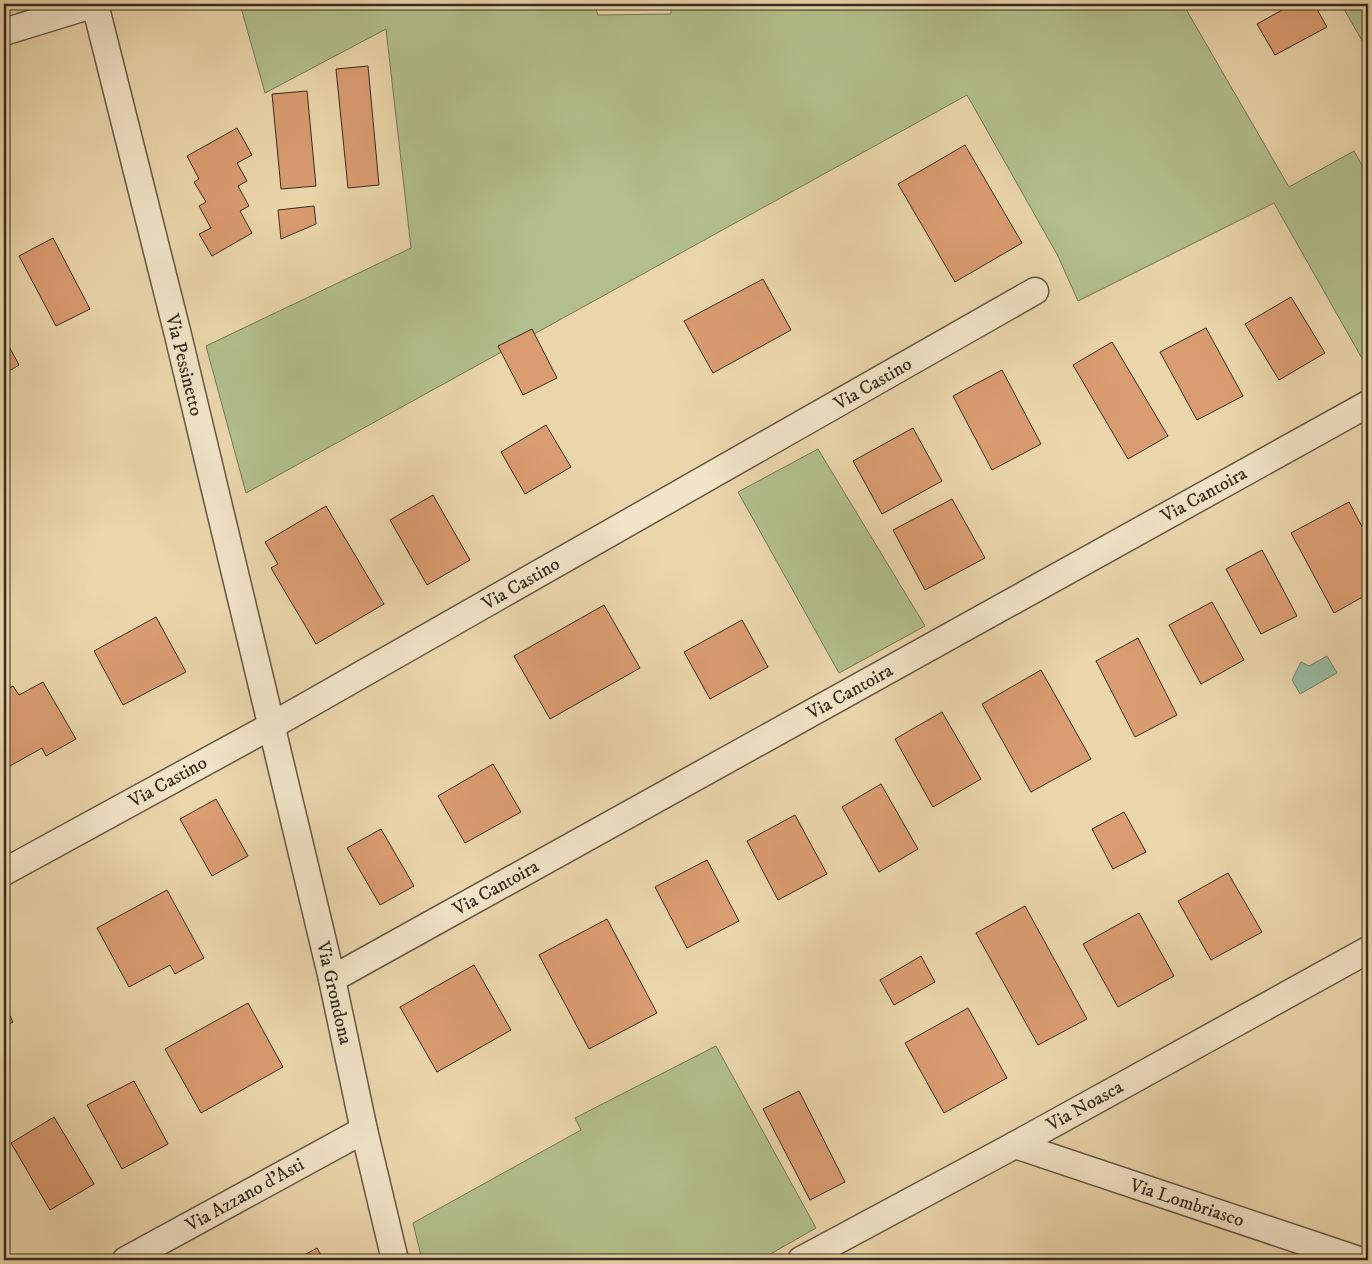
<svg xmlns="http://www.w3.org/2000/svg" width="1372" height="1264" font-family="'IM FELL DW Pica',serif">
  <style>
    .green { fill: #b2bf8d; stroke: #747657 }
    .water { fill: #99baa4; stroke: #718170 }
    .building { fill: #da9c71; stroke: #362c21 }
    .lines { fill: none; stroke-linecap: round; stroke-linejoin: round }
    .minor-casing { stroke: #635644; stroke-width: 29 }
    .minor { stroke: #f2e4c8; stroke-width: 26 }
    .labels { text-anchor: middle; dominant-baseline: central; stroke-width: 5; stroke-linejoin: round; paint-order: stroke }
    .street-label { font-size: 19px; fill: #362c21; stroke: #f2e4c8 }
  </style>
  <rect width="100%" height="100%" fill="#ebd6ab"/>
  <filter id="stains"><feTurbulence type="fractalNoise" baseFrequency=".004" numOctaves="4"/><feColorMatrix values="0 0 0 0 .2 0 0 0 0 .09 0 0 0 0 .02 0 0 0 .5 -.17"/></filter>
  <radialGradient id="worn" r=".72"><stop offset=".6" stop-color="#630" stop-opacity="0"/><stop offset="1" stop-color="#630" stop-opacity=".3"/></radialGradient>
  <g class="green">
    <path d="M 240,4 L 594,4 L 598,15 L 671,14 L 671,4 L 1183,4 L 1289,187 L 1354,151 L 1368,176 L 1368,369 L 1274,203 L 1078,301 L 1058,256 L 967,95 L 246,493 L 206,346 L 411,248 L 386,29 L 265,93 Z"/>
    <path d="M 1341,4 L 1368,4 L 1368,51 Z"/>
    <path d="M 818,449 L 925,626 L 839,673 L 738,492 Z"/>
    <path d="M 716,1046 L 816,1228 L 760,1260 L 422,1260 L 413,1223 L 581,1130 L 575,1118 Z"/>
  </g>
  <path class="water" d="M 1327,656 L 1337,673 L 1300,694 L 1292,680 L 1301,662 L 1309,666 Z"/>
  <g class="building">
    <path d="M 1293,4 L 1314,4 L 1327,27 L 1275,55 L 1257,24 Z"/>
    <path d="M 368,66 L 379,185 L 348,188 L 336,69 Z"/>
    <path d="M 307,91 L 316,186 L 281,189 L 272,94 Z"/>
    <path d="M 237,128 L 252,155 L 237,163 L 247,181 L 238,186 L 249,206 L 240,211 L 252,233 L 212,256 L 199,234 L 211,228 L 199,206 L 206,202 L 194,182 L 199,179 L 187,156 Z"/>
    <path d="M 965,145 L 1022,243 L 955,282 L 898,184 Z"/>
    <path d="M 314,206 L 316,224 L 281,239 L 278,210 Z"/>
    <path d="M 53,238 L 90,309 L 56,326 L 19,256 Z"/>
    <path d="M 763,279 L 791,330 L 713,373 L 684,321 Z"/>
    <path d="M 1291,297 L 1325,353 L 1279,380 L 1245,324 Z"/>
    <path d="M 1206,328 L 1243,396 L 1197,420 L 1160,352 Z"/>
    <path d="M 532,329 L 557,378 L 523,395 L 498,346 Z"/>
    <path d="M 4,337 L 19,365 L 4,374 Z"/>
    <path d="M 1112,342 L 1168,436 L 1128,459 L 1073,365 Z"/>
    <path d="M 1002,370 L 1041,444 L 992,470 L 953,396 Z"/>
    <path d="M 546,425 L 571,467 L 525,494 L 501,452 Z"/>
    <path d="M 913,428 L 942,481 L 882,514 L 853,461 Z"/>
    <path d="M 433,495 L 470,560 L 427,585 L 390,520 Z"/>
    <path d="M 952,499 L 985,558 L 925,590 L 893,530 Z"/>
    <path d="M 1349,502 L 1368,538 L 1368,594 L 1334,613 L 1291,533 Z"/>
    <path d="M 326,506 L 384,604 L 316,644 L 271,568 L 278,564 L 265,542 Z"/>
    <path d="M 1262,550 L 1297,616 L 1261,634 L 1226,569 Z"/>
    <path d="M 1212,602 L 1244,660 L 1201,684 L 1169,625 Z"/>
    <path d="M 604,605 L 640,668 L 550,719 L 514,656 Z"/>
    <path d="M 156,617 L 186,672 L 123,705 L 94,651 Z"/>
    <path d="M 742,620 L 768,667 L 710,699 L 684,652 Z"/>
    <path d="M 1138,638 L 1177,715 L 1135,737 L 1096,661 Z"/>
    <path d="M 1041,670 L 1091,759 L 1031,792 L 982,704 Z"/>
    <path d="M 43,682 L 76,739 L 46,756 L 42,748 L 10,766 L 4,756 L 4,691 L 13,686 L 19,695 Z"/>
    <path d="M 942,712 L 981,779 L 933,807 L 895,739 Z"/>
    <path d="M 493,764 L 521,812 L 465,843 L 438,796 Z"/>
    <path d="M 881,784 L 918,849 L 879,872 L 842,807 Z"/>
    <path d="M 216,799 L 248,856 L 212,876 L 180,819 Z"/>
    <path d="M 1124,812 L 1146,852 L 1113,869 L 1092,829 Z"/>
    <path d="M 795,815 L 827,874 L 778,900 L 747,841 Z"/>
    <path d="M 381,829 L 414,886 L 380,905 L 347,848 Z"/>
    <path d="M 707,860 L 739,921 L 687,948 L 655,887 Z"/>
    <path d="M 1228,873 L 1262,932 L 1211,960 L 1178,901 Z"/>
    <path d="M 167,890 L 204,958 L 175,974 L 170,965 L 129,987 L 97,928 Z"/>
    <path d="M 1025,906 L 1087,1019 L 1038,1045 L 976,933 Z"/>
    <path d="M 1139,913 L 1174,976 L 1118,1007 L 1083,944 Z"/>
    <path d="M 607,919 L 657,1013 L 589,1049 L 539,955 Z"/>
    <path d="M 921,956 L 935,982 L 894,1005 L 880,980 Z"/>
    <path d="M 474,965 L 511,1030 L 437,1072 L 400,1007 Z"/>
    <path d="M 248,1003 L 283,1067 L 201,1113 L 165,1049 Z"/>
    <path d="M 4,1004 L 13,1022 L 4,1027 Z"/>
    <path d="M 968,1008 L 1007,1078 L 944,1113 L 905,1043 Z"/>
    <path d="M 134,1081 L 168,1144 L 122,1169 L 87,1105 Z"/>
    <path d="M 799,1091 L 845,1182 L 810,1200 L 763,1109 Z"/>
    <path d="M 54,1117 L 94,1184 L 50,1210 L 11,1143 Z"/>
    <path d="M 317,1248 L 324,1260 L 295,1260 Z"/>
  </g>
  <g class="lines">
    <defs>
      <g id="minor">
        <path d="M 95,4 L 178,335 L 332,979 L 364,1130 L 395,1260"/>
        <path d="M 4,32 L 95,4"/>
        <path d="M 4,872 L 271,726 L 1035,291"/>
        <path d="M 332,979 L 1368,404"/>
        <path d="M 1015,1145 L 1359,1260"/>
        <path d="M 126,1260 L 364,1130"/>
        <path d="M 801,1260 L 1015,1145 L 1368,950"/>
      </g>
    </defs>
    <use href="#minor" class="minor-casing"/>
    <use href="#minor" class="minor"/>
  </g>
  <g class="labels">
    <g class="street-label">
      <text transform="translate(184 365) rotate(76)">Via Pessinetto</text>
      <text transform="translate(873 384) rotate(-30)">Via Castino</text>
      <text transform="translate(1204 495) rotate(-29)">Via Cantoira</text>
      <text transform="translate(521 584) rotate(-30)">Via Castino</text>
      <text transform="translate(850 692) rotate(-29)">Via Cantoira</text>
      <text transform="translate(168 782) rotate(-29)">Via Castino</text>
      <text transform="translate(496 888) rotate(-29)">Via Cantoira</text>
      <text transform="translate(334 993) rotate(77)">Via Grondona</text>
      <text transform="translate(1085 1106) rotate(-29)">Via Noasca</text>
      <text transform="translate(245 1195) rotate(-29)">Via Azzano d'Asti</text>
      <text transform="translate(1187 1203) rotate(18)">Via Lombriasco</text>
    </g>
  </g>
  <rect width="1372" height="1264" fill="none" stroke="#ebd6ab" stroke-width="20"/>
  <rect x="5" y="5" width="1362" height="1254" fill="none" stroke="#362c21" stroke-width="2.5"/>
  <rect x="10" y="10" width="1352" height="1244" fill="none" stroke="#362c21"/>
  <rect width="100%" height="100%" filter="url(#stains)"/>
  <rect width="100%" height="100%" fill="url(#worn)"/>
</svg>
